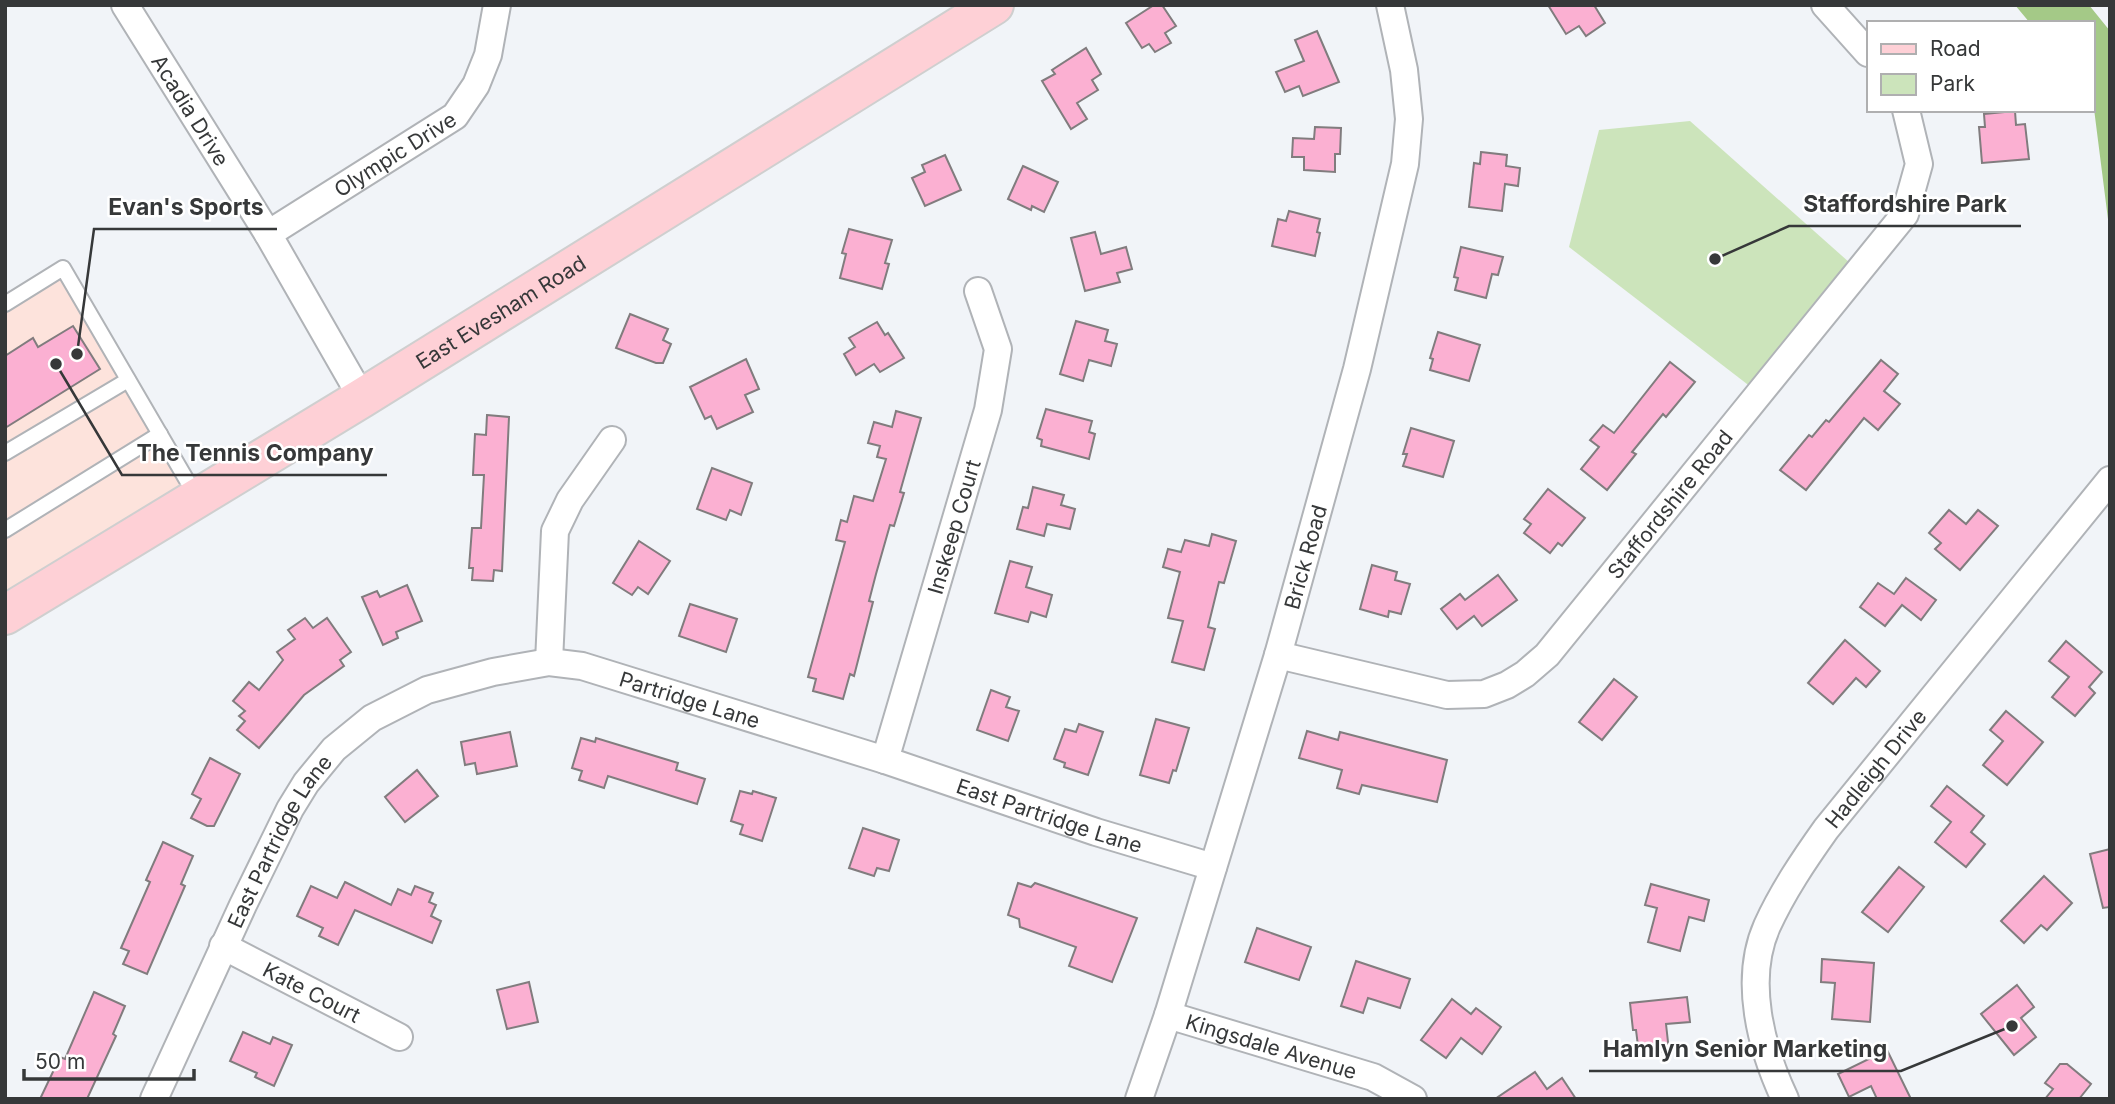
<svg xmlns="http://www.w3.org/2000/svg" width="2115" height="1104" font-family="Inter,sans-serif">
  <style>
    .commercial { fill: #fde3dc }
    .green { fill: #cce4bb }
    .forest { fill: #a4c987 }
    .building { fill: #fbb0d2; stroke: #817c7e; stroke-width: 2 }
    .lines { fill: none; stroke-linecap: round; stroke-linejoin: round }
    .service-casing { stroke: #b0b3b7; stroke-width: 18 }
    .minor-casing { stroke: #b0b3b7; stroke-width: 30 }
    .primary-casing { stroke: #cfcfcf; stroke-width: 42 }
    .service { stroke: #fff; stroke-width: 14 }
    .minor { stroke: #fff; stroke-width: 26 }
    .primary { stroke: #fed0d6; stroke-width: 38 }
    .labels { text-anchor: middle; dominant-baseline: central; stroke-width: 5; stroke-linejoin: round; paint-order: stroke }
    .street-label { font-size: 21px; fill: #363839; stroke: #fff }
    .leader { fill: none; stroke: #363839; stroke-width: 2.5 }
    .callout-dot { fill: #363839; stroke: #fff; stroke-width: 2.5 }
    .callout-label { font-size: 23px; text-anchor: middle; font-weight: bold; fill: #363839; stroke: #fff; stroke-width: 5; stroke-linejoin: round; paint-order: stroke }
  </style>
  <rect width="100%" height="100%" fill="#f1f4f8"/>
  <path class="commercial" d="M 63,268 L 197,498 L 5,615 L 5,304 Z"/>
  <path class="green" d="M 1690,121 L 1859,271 L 1760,394 L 1569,247 L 1599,130 Z"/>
  <path class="forest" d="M 2015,5 L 2089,5 L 2110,31 L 2110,235 L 2092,93 L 2092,23 L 2030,23 Z"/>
  <g class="building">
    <path d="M 1154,5 L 1162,5 L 1176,26 L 1165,33 L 1171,43 L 1155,52 L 1149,44 L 1142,48 L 1126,23 Z"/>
    <path d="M 1548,5 L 1594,5 L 1605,23 L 1586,36 L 1579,26 L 1566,34 Z"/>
    <path d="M 1317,31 L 1339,82 L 1303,96 L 1299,86 L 1285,92 L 1276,72 L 1304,61 L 1295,40 Z"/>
    <path d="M 1086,48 L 1101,74 L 1092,80 L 1098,90 L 1077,103 L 1087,119 L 1071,129 L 1042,81 L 1055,74 L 1052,70 Z"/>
    <path d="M 2015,111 L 2016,125 L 2025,124 L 2029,159 L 1982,163 L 1979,127 L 1985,127 L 1984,114 Z"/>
    <path d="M 1315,127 L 1341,128 L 1340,154 L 1335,154 L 1335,172 L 1304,170 L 1304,157 L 1292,157 L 1293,138 L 1314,139 Z"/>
    <path d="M 1481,152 L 1507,155 L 1506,166 L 1520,168 L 1518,186 L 1505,184 L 1502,211 L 1469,207 L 1474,163 L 1480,164 Z"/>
    <path d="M 945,155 L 961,190 L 925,206 L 912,178 L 925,172 L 922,165 Z"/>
    <path d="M 1023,166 L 1058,182 L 1044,212 L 1032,206 L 1031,210 L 1008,199 Z"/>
    <path d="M 1289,211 L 1320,219 L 1317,232 L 1320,233 L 1315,256 L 1272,246 L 1278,219 L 1286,221 Z"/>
    <path d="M 849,229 L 892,240 L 885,263 L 889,264 L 882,289 L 840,278 L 846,254 L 842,253 Z"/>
    <path d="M 1095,232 L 1101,254 L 1126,247 L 1132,269 L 1117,273 L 1120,282 L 1085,291 L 1071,238 Z"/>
    <path d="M 1461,247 L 1503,257 L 1498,275 L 1492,274 L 1486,298 L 1455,290 L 1458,278 L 1454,277 Z"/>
    <path d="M 630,314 L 668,329 L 663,340 L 671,344 L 663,363 L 656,363 L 616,348 Z"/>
    <path d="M 1076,321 L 1108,330 L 1105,341 L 1117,344 L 1111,366 L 1089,360 L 1083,381 L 1060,374 Z"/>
    <path d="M 877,322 L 885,335 L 888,333 L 904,358 L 880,372 L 874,364 L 856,375 L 844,354 L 855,347 L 849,338 Z"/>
    <path d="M 73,326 L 100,369 L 5,428 L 5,356 L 33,338 L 38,347 Z"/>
    <path d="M 1438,332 L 1480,345 L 1469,381 L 1430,370 L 1433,359 L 1430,358 Z"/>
    <path d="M 746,359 L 759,389 L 745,395 L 753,412 L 717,429 L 711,416 L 705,419 L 690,387 Z"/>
    <path d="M 1881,360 L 1898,374 L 1884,391 L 1900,404 L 1878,430 L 1864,418 L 1806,490 L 1780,470 L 1809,435 L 1812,437 L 1826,420 L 1829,422 Z"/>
    <path d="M 1670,362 L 1695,382 L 1666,417 L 1663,414 L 1632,452 L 1636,454 L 1607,490 L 1581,469 L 1599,447 L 1590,440 L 1603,425 L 1614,433 Z"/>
    <path d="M 1046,409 L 1092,421 L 1089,432 L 1095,434 L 1089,459 L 1041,446 L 1042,440 L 1037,438 Z"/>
    <path d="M 896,411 L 921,418 L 900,492 L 904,493 L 894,526 L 890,525 L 876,574 L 869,601 L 873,602 L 854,676 L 850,674 L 843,699 L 813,691 L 816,679 L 808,677 L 845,542 L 836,540 L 841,520 L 847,522 L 854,496 L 873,501 L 886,459 L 877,457 L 880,446 L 868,443 L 874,422 L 892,427 Z"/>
    <path d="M 487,415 L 509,417 L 502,571 L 494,570 L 493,581 L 472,580 L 473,568 L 469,568 L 472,528 L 481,528 L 484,475 L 473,475 L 475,434 L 486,435 Z"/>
    <path d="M 1411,428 L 1454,441 L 1443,477 L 1403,466 L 1407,454 L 1403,454 Z"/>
    <path d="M 712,468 L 752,483 L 741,515 L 730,510 L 726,520 L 697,509 Z"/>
    <path d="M 1033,487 L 1064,495 L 1061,505 L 1075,509 L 1070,529 L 1047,524 L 1044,536 L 1017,529 L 1023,507 L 1028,508 Z"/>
    <path d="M 1548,489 L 1585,518 L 1562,546 L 1558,543 L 1550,553 L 1524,533 L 1531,524 L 1524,519 Z"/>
    <path d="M 1949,510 L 1966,524 L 1978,510 L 1998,526 L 1960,570 L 1935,549 L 1941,543 L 1929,533 Z"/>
    <path d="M 1212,534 L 1236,541 L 1224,583 L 1219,582 L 1208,627 L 1215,629 L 1204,670 L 1172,662 L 1183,621 L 1168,618 L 1180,572 L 1163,567 L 1168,549 L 1181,552 L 1185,540 L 1209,546 Z"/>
    <path d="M 639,541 L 670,561 L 648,594 L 638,587 L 632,595 L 613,583 Z"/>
    <path d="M 1010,561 L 1032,567 L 1026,587 L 1052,595 L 1046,617 L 1031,612 L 1028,622 L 995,613 Z"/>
    <path d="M 1372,565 L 1397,572 L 1395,580 L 1410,584 L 1401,614 L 1389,611 L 1388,617 L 1360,609 Z"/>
    <path d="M 1498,575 L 1517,600 L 1482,626 L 1474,616 L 1457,629 L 1441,609 L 1460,594 L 1465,600 Z"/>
    <path d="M 1906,578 L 1936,600 L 1921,620 L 1902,605 L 1885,626 L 1860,607 L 1878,583 L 1894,594 Z"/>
    <path d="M 407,585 L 422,621 L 396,632 L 398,638 L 383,645 L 362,597 L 377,591 L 380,597 Z"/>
    <path d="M 690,604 L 737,619 L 726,652 L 679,636 Z"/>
    <path d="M 305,618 L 313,628 L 327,618 L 351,652 L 340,660 L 344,666 L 304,695 L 259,748 L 237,730 L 245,721 L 239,716 L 245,711 L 233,701 L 249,682 L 259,690 L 283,660 L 277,652 L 295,639 L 288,630 Z"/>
    <path d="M 1845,640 L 1880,671 L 1866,687 L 1856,678 L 1833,704 L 1808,683 Z"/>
    <path d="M 2066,641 L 2102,672 L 2089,687 L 2095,693 L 2075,716 L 2052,697 L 2069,677 L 2049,661 Z"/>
    <path d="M 1614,679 L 1637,697 L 1602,740 L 1579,722 Z"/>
    <path d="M 991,690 L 1010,697 L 1006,707 L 1019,711 L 1008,741 L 977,730 Z"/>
    <path d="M 2006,711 L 2043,742 L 2007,785 L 1983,765 L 2003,741 L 1990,730 Z"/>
    <path d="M 1156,719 L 1189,728 L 1176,771 L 1173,770 L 1169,783 L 1140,775 Z"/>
    <path d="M 1079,724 L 1103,732 L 1088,775 L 1064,767 L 1065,763 L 1054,759 L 1065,729 L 1076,732 Z"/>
    <path d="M 1307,731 L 1338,740 L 1340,732 L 1447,760 L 1437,802 L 1362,785 L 1359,794 L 1337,788 L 1342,770 L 1299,758 Z"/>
    <path d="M 510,732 L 517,766 L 477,774 L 475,763 L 465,765 L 461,742 Z"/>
    <path d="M 581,738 L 595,742 L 596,738 L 678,763 L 676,770 L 705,779 L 697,804 L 608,776 L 604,788 L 579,780 L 582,771 L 572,768 Z"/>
    <path d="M 210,758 L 240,774 L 214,826 L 207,826 L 191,818 L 201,799 L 192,794 Z"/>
    <path d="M 417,770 L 438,796 L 405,822 L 385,797 Z"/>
    <path d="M 1947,786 L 1984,816 L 1971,832 L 1985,844 L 1966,867 L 1935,842 L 1951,822 L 1931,806 Z"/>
    <path d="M 740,791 L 752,794 L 753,791 L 776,798 L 762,841 L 740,834 L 743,825 L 731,821 Z"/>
    <path d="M 863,828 L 899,840 L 889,871 L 877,868 L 874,876 L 849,868 Z"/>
    <path d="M 163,842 L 193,856 L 181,884 L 185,886 L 147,974 L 123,964 L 129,951 L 121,948 L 150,882 L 146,880 Z"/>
    <path d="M 2110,849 L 2110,907 L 2103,908 L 2090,854 Z"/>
    <path d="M 1899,867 L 1924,887 L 1888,932 L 1862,912 Z"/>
    <path d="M 2044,876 L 2072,903 L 2047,930 L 2041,925 L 2024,943 L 2001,921 Z"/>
    <path d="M 345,882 L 391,905 L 398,889 L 411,895 L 415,886 L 433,893 L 429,902 L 436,905 L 431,916 L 441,921 L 432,943 L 355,910 L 338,945 L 319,936 L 323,928 L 297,916 L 311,886 L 337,898 Z"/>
    <path d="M 1018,883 L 1031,887 L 1035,883 L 1137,918 L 1112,982 L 1069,966 L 1076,947 L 1020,927 L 1019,919 L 1008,915 Z"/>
    <path d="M 1651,884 L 1709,900 L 1704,921 L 1689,917 L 1680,951 L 1648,942 L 1657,908 L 1645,905 Z"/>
    <path d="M 1257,928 L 1311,947 L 1299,980 L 1245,962 Z"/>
    <path d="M 1822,959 L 1874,963 L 1870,1022 L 1832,1019 L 1835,983 L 1821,982 Z"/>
    <path d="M 1356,961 L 1410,979 L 1400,1008 L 1368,998 L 1363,1013 L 1341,1006 Z"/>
    <path d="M 529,982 L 538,1022 L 507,1029 L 497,990 Z"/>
    <path d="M 2017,985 L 2034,1007 L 2021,1018 L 2036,1037 L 2014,1055 L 1981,1014 Z"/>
    <path d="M 94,992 L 125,1006 L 113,1034 L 116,1036 L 87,1099 L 40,1099 L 60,1057 L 65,1059 Z"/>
    <path d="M 1687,997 L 1690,1022 L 1666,1024 L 1669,1051 L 1639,1054 L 1636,1030 L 1633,1030 L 1630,1003 Z"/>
    <path d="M 1452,999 L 1471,1014 L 1476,1008 L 1501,1027 L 1482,1054 L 1461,1038 L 1446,1058 L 1421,1040 Z"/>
    <path d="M 243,1032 L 270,1044 L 273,1037 L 292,1045 L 274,1086 L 255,1077 L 257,1073 L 230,1061 Z"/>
    <path d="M 1887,1050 L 1911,1099 L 1877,1099 L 1871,1086 L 1849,1097 L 1838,1074 Z"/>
    <path d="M 2060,1064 L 2067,1064 L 2091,1084 L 2079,1099 L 2045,1099 L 2053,1089 L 2045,1083 Z"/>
    <path d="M 1535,1072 L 1547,1089 L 1562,1078 L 1576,1099 L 1495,1099 Z"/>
  </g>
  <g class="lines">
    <defs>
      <g id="service">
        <path d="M 5,304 L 63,268 L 196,496"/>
        <path d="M 5,453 L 128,380"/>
        <path d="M 5,530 L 160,434"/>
      </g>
      <g id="minor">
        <path id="s1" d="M 125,5 L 268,234 L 362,398"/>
        <path d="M 1825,5 L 1868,53"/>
        <path id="s2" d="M 268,234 L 455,116 L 476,85 L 488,55 L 497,5"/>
        <path id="s3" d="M 1278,655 L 1447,695 L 1484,694 L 1507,685 L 1525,674 L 1547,655 L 1905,214 L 1919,164 L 1906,110"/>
        <path d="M 549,662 L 555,531 L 570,500 L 612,440"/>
        <path id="s4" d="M 885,760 L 988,410 L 998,349 L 978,291"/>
        <path id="s5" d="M 223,946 L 399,1037"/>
        <path id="s6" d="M 1168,1015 L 1373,1077 L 1413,1099"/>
        <path id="s7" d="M 154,1099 L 243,905 L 290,809 L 306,783 L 334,749 L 372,718 L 427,690 L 493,672 L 549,662 L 582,666 L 885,760 L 1096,832 L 1213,867"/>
        <path id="s8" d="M 1139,1099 L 1168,1015 L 1278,655 L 1357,369 L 1405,164 L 1409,119 L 1404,70 L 1390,5"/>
        <path id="s9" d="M 1785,1099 C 1761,1048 1743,980 1767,926 C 1783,891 1804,860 1826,829 L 2110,480"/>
      </g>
      <g id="primary">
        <path id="s10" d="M 5,615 L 362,398 L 994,5"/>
      </g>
    </defs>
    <use href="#service" class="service-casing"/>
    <use href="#minor" class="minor-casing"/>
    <use href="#primary" class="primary-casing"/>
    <use href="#service" class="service"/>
    <use href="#minor" class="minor"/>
    <use href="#primary" class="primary"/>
  </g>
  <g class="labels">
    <g class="street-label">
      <text stroke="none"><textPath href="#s1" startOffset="124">Acadia Drive</textPath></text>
      <text stroke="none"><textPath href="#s2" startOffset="150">Olympic Drive</textPath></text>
      <text stroke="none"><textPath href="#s10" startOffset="581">East Evesham Road</textPath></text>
      <text stroke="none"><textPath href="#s3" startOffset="480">Staffordshire Road</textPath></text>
      <text stroke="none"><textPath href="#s4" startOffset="243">Inskeep Court</textPath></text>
      <text stroke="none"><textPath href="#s8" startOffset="567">Brick Road</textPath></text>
      <text stroke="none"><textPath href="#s7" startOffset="777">Partridge Lane</textPath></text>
      <text stroke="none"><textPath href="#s9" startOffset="371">Hadleigh Drive</textPath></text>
      <text stroke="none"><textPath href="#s7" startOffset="1155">East Partridge Lane</textPath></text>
      <text stroke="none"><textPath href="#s7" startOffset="287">East Partridge Lane</textPath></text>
      <text stroke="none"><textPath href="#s5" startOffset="100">Kate Court</textPath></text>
      <text stroke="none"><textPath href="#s6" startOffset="108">Kingsdale Avenue</textPath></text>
    </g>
  </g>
  <path class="leader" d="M1715 259L1789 226H2021M77 354L94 229H277M56 364L122 475H387M2012 1026L1901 1071H1589"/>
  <g class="callout-dot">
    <circle cx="1715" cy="259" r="7"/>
    <circle cx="77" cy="354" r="7"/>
    <circle cx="56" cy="364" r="7"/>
    <circle cx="2012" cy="1026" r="7"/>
  </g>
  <g class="callout-label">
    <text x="1905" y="212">Staffordshire Park</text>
    <text x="186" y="215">Evan's Sports</text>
    <text x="255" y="461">The Tennis Company</text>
    <text x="1745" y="1057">Hamlyn Senior Marketing</text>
  </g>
  <rect width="2115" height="1104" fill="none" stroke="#363839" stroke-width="14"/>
  <rect x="1867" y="21" width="228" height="91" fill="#ffffff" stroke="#afafb0" stroke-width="2"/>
  <rect x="1881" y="44" width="35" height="10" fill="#fed0d6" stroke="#afafb0" stroke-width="2"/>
  <text x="1930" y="56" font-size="21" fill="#363839">Road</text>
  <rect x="1881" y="74" width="35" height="21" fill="#cce4bb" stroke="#afafb0" stroke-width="2"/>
  <text x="1930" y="91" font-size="21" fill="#363839">Park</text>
  <path d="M24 1069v10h170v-10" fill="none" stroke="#363839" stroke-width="3.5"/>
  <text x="35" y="1069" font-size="21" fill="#363839" stroke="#ffffff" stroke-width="5" paint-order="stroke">50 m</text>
</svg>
